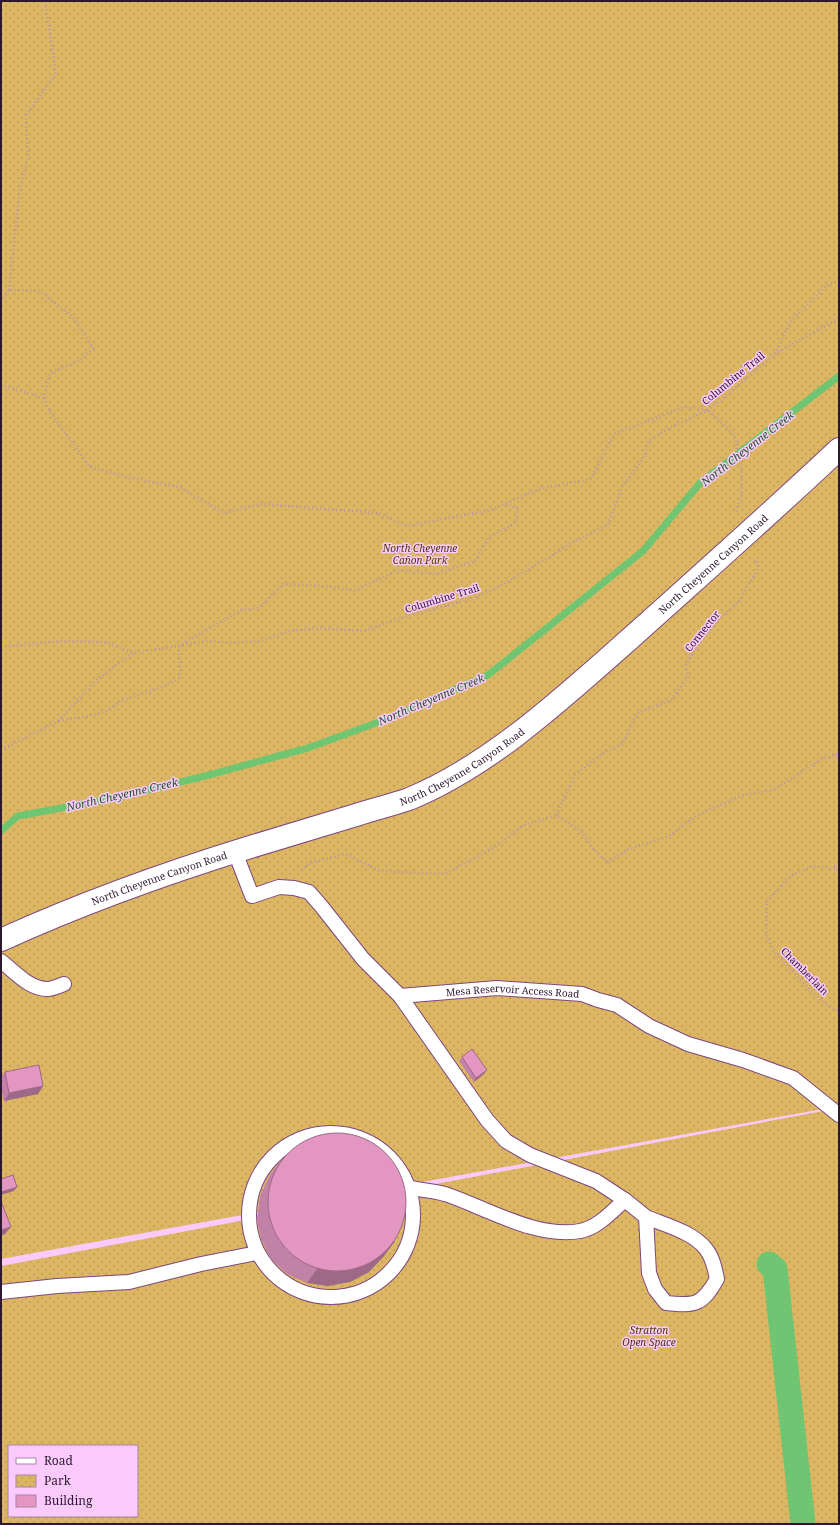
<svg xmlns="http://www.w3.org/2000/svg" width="840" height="1525" font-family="'Noto Serif',serif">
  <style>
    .park { fill: url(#park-dots); fill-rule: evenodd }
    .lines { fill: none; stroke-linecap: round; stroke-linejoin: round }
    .stream { stroke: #70c573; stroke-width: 7 }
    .canal { stroke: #70c573; stroke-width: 25 }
    .lane-casing { stroke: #7c4880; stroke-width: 16 }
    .secondary-casing { stroke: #7c4880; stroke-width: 24 }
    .path { stroke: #b891b9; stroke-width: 2.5; stroke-dasharray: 1 3; stroke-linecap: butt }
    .lane { stroke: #fff; stroke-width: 14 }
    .secondary { stroke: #fff; stroke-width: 22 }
    .wall { fill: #c281a6 }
    .shaded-wall { fill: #9e6987 }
    .building { fill: #e296c1; stroke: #9e6987 }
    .labels { text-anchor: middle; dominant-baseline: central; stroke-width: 3; stroke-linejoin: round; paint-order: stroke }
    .street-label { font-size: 10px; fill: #2e182f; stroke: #f9cafb }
    .park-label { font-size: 10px; font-style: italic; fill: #4c3805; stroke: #f9cafb }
    .water-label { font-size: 11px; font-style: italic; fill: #1f5924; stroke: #f9cafb }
  </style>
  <defs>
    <pattern id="park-dots" width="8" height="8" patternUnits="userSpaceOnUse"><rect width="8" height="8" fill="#ddb663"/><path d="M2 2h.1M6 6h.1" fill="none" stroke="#be9c56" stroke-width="1.8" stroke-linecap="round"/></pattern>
  </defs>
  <rect width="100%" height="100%" fill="#f9cafb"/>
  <g class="park">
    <path d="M 1,1 L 839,1 L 839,1106 L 1,1259 Z"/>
    <path d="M 839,1108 L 839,1524 L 1,1524 L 1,1266 ZM 9,1446 L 137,1446 L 137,1516 L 9,1516 Z"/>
  </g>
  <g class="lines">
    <path class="stream" d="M 1,831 L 18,816 L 115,798 L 205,776 L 308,748 L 387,719 L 488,675 L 643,551 L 700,483 L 839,376"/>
    <path class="canal" d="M 769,1264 L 775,1269 L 803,1524"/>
    <defs>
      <g id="lane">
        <path d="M 235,852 L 252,896 L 279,887 L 294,888 L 309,892 L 322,907 L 363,959 L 400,996 L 487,1120 L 506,1141 L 530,1155 L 596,1181 L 625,1200 C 612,1211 598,1228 580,1231 C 538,1239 488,1209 448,1195 C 436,1191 422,1190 409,1188"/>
        <path d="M 1,961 C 15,972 30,990 49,989 C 54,988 59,986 64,984"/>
        <path id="s1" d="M 400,996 L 497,988 L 582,994 L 598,1000 L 617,1005 L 649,1026 L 688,1044 L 743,1060 L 793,1078 L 839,1115"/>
        <circle cx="331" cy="1215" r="82"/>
        <path d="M 625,1200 L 646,1217 L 649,1273 L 655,1289 L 666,1303 C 696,1306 702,1305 717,1279 C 715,1269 713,1258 706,1249 C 693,1232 665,1225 646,1217"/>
        <path d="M 1,1292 L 57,1286 L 129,1282 L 201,1264 L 257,1253"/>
      </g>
      <g id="secondary">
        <path id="s2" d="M 1,940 C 80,904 163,874 247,848 C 284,837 320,826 356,815 C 374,809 392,805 409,799 C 492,765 566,695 633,636 C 702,574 771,513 839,449"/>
      </g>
    </defs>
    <use href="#lane" class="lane-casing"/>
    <use href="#secondary" class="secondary-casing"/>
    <g class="path">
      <path d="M 9,290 L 20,189 L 28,158 L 26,115 L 56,74 L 45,1"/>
      <path d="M 1,302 L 9,290 L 39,291 L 73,317 L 93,348 L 79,361 L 50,373 L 44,398 L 51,413 L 89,466 L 122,476 L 179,487 L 224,513 L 261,504 L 378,513 L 407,526 L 490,510 L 539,489 L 591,479 L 614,434 L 684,407 L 708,410 L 735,436 L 741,465 L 742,494 L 736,512"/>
      <path d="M 775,354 L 839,318"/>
      <path d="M 1,385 L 44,398"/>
      <path d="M 182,644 L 241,610 L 259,608 L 282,584 L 312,585 L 355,590 L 399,570 L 436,574 L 475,561 L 489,537 L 516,523 L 517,508 L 505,504"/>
      <path d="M 1,647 L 61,641 L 106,642 L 133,653"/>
      <path d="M 59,721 C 75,718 93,717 107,710 C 113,707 119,701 126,699 C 144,692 163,689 180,677 L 179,645"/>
      <path d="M 1,750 L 58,721 L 96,680 L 133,653 L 209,641 L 231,643 L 261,641 L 290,631 L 316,628 L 364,631 L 391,621 L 473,598 L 498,587 L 550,557 L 571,543 L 608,525 L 623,485 L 643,459 L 649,441 L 669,428 L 708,410 L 745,380 L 775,354 L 790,322 L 828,284 L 839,282"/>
      <path d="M 556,815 L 575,775 L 601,754 L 622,744 L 637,713 L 671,700 L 688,677 L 686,665 L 694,651 L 719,619 L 739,601 L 759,567 L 756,560 L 752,561"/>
      <path d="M 839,869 L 813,866 L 790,876 L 767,901 L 766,933 L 774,952 L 814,994 L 832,1009 L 839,1011"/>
      <path d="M 302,870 L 310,863 L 346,854 L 380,871 L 445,874 L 500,844 L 522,826 L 556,815 L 581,831 L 595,851 L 608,862 L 629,849 L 669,836 L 696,816 L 743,795 L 773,790 L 823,758 L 839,754"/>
    </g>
    <use href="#lane" class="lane"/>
    <use href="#secondary" class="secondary"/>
  </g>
  <g class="wall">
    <path d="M 462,1057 L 484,1074 L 474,1082 L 459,1061 Z"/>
    <path d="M 5,1072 L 43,1086 L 38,1094 L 4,1101 L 1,1087 L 1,1077 Z"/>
    <path d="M 279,1162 L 395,1241 L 384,1256 L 369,1272 L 350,1282 L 328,1286 L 307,1283 L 287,1274 L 271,1259 L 261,1239 L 257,1218 L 260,1196 L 269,1177 Z"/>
  </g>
  <g class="shaded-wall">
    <path d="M 487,1070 L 484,1074 L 474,1082 L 476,1078 Z"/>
    <path d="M 43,1086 L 38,1094 L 4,1101 L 9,1093 Z"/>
    <path d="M 17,1187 L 14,1191 L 1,1195 L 1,1192 Z"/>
    <path d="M 11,1227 L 5,1234 L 1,1236 L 1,1230 Z"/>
    <path d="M 395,1241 L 384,1256 L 369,1272 L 350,1282 L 328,1286 L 307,1283 L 317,1269 Z"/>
  </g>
  <g class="building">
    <path d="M 472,1049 L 487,1070 L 476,1078 L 462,1057 Z"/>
    <path d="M 39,1065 L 43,1086 L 9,1093 L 5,1072 Z"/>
    <circle cx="337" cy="1202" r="69"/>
    <path d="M 13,1175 L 17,1187 L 1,1192 L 1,1179 Z"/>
    <path d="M 1,1201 L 11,1227 L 1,1230 Z"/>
  </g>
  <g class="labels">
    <g class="street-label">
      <text transform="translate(733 378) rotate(-39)">Columbine Trail</text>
      <text stroke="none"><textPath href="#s2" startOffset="818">North Cheyenne Canyon Road</textPath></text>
      <text transform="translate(442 598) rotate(-17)">Columbine Trail</text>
      <text transform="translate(702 631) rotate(-51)">Connector</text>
      <text stroke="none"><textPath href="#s2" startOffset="494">North Cheyenne Canyon Road</textPath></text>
      <text stroke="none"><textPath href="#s2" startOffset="170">North Cheyenne Canyon Road</textPath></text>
      <text transform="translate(805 971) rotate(45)">Chamberlain</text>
      <text stroke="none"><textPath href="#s1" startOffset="113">Mesa Reservoir Access Road</textPath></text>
    </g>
    <g class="park-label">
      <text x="420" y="548">North Cheyenne<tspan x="420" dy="12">Cañon Park</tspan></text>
      <text x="649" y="1330">Stratton<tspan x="649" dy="12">Open Space</tspan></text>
    </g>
    <g class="water-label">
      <text transform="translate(747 448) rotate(-38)">North Cheyenne Creek</text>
      <text transform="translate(431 699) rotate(-23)">North Cheyenne Creek</text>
      <text transform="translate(122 794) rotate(-13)">North Cheyenne Creek</text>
    </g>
  </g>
  <rect width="840" height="1525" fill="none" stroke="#2e182f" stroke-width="4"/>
  <rect x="8" y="1445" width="130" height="72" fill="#f9cafb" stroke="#a883a9"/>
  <rect x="16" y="1458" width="20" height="6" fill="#ffffff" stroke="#a883a9"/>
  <text x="44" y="1465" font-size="12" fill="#2e182f">Road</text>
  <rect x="16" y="1475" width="20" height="12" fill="url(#park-dots)" stroke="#a883a9"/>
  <text x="44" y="1485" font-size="12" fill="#2e182f">Park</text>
  <rect x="16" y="1495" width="20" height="12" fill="#e296c1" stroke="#a883a9"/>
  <text x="44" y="1505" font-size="12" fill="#2e182f">Building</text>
</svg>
